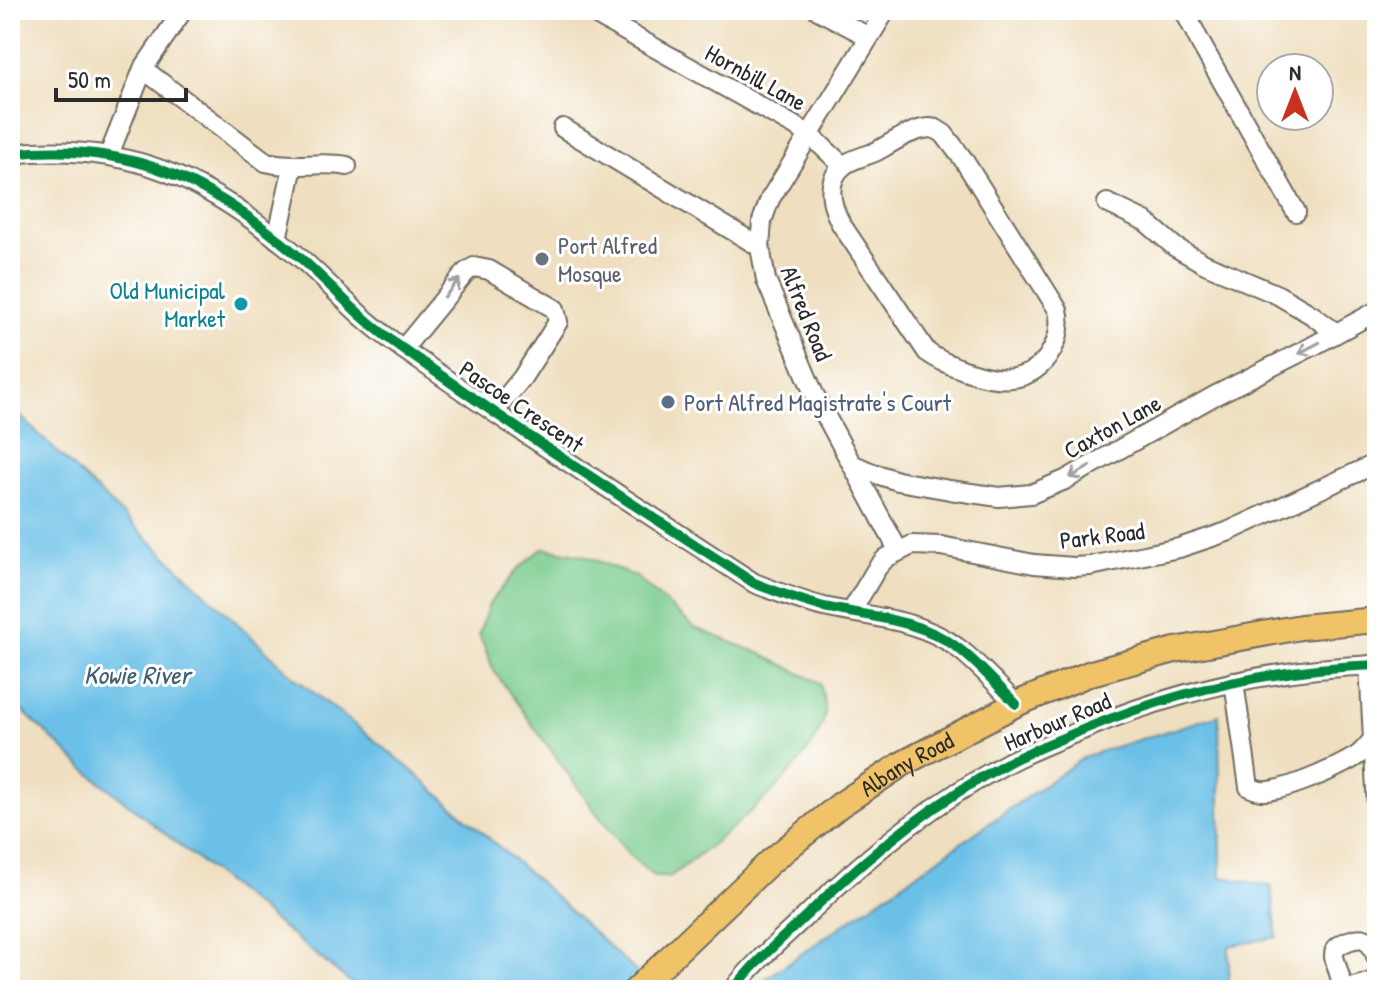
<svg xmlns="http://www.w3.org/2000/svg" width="1387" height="1000" font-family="'Patrick Hand',sans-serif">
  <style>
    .green { fill: #7acc8d; stroke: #527c5c; stroke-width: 2 }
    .water { fill: #6ac0e7; stroke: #4a7689; stroke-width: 2 }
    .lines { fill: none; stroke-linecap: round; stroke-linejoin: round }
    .minor-casing { stroke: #706a5f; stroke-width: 22 }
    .major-casing { stroke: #706a5f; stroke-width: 28 }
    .minor { stroke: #fff; stroke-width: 18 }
    .major { stroke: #f0c369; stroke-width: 24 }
    .cycleway-casing { stroke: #fff; stroke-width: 15 }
    .cycleway { stroke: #00873e; stroke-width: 10 }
    .oneway { stroke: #a0a0a0 }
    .worship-dot { fill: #6b7280; stroke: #fff; stroke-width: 3 }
    .culture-dot { fill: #0f9aa8; stroke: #fff; stroke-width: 3 }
    .service-dot { fill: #5c6f8a; stroke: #fff; stroke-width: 3 }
    .labels { text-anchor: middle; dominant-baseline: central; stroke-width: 6; stroke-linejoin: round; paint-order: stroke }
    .street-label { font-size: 24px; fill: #2b2b2b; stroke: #fff }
    .worship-label { font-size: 24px; fill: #5b616d; stroke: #fff; text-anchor: start }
    .culture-label { font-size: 24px; fill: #0d838f; stroke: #fff; text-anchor: end }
    .service-label { font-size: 24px; fill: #4e5e75; stroke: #fff; text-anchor: start }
    .water-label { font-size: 26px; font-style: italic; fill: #415f6d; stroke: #fff }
  </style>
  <rect width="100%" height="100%" fill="#fff"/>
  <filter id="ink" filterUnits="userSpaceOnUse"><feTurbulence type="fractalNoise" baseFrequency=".0125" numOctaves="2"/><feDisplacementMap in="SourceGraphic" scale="16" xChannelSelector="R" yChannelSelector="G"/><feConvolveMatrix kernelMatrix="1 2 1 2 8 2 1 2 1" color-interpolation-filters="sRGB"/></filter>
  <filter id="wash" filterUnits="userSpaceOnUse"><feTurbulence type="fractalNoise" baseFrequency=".006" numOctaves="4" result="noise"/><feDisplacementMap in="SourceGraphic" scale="32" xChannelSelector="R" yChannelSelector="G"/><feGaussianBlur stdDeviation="1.8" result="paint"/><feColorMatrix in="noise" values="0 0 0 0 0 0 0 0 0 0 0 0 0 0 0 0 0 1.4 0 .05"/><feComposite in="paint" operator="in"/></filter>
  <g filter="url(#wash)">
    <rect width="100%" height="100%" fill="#efdfc0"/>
    <path class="green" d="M 543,548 L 583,555 L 635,576 L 695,628 L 759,653 L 820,683 C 822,692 826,704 825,713 C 818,766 711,845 670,877 L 655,877 L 631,857 L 594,810 L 494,671 L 479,634 L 489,604 L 518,569 Z"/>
    <g class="water">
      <path d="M 10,406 L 88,482 L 294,677 L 402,762 L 539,882 L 656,990 L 360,990 L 82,767 L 10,699 Z"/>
      <path d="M 1219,715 L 1221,877 L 1271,886 L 1277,937 L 1229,946 L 1229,988 L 1223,990 L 769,990 L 761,982 L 1086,756 Z"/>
    </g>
  </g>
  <g filter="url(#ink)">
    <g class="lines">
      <defs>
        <g id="minor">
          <path d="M 818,10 L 869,37"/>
          <path d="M 886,10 L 770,199 L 762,221 L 760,247 L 766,280 L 814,394 L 898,550"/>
          <path d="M 1184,10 L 1201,44 L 1296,212"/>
          <path d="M 596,15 L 809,134 L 843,166"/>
          <path d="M 143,69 L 266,162 C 293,169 320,161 347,166"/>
          <path d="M 563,128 L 760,247"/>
          <path d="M 929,128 L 936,129 L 944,134 L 963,159 L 1058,310 C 1062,327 1057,344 1047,358 C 1026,385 996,381 967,371 C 952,366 939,361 927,352 L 841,224 C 832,207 824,182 843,166 C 851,159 867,156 877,151 C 894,142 909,130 929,128 Z"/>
          <path d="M 10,154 C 129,141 208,179 297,255 C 317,272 335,291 354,309 C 376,330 401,348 426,365 C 533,441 644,511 754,583 C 777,592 800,601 824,607 C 869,617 920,619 958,648 C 978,663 998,686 1016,704"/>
          <path d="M 109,155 L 143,69 L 183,10"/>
          <path d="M 1107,203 L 1145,221 L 1175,247 L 1205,264 L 1278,295 L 1312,315 L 1336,333"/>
          <path d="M 277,239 L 293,166"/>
          <path d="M 403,349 L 466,272 L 474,267 L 489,270 L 555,309 L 558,322 L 522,378 L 494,412"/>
          <path d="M 852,464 L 873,473 L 898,481 L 950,490 L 999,497 L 1031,494 L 1065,480 L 1214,396 L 1311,347 L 1377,311"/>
          <path d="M 851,612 L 877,568 L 886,558 L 912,545 L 941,546 L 1034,564 L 1074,567 L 1090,566 L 1179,548 L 1227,532 L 1377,463"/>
          <path d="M 1234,682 L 1249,787 C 1254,789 1256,790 1261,791 C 1282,793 1337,768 1355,757 C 1362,753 1368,745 1373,739 L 1369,665"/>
          <path d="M 1373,739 L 1377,805"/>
          <path d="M 733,990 C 754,962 785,936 810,912 C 869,854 936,801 1009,762 C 1034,749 1061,739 1087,728 C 1180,690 1277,668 1377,665"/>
          <path d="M 1344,990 L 1334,957 C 1334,955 1334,952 1335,950 C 1339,943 1359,935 1366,940 C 1372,944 1374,952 1377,958"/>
          <path d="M 1344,990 L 1377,980"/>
        </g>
        <g id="major">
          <path id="s1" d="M 636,990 L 770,862 L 840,805 L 902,764 L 1016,704 L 1091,673 L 1175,650 L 1301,627 L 1377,620"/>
        </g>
      </defs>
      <use href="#minor" class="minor-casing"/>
      <use href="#major" class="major-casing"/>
      <use href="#minor" class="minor"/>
      <use href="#major" class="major"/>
      <defs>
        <g id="cycleway">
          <path d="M 10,154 C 129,141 208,179 297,255 C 317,272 335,291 354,309 C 376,330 401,348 426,365 C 533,441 644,511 754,583 C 777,592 800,601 824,607 C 869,617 920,619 958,648 C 978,663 998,686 1016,704"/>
          <path d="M 733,990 C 754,962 785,936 810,912 C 869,854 936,801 1009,762 C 1034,749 1061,739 1087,728 C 1180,690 1277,668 1377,665"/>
        </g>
      </defs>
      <use href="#cycleway" class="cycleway-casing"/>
      <use href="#cycleway" class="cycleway"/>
    </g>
    <defs><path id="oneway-shaft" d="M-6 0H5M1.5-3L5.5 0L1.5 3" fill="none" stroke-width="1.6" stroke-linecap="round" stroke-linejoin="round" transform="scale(2)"/></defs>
    <g class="oneway">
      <use href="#oneway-shaft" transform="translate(452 288) rotate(-50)"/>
      <use href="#oneway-shaft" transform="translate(1309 348) rotate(152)"/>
      <use href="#oneway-shaft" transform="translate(1080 472) rotate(151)"/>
    </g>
  </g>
  <circle class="worship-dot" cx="542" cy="259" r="8"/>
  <circle class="culture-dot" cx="241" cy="304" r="8"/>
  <circle class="service-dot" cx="668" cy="402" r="8"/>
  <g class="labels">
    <g class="street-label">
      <text transform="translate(756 77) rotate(29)">Hornbill Lane</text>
      <text transform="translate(807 313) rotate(68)">Alfred Road</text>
      <text transform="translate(522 406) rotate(34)">Pascoe Crescent</text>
      <text transform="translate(1112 426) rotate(-29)">Caxton Lane</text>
      <text transform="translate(1102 535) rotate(-7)">Park Road</text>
      <text transform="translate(1057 721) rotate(-23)">Harbour Road</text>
      <text stroke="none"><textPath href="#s1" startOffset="354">Albany Road</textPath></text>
    </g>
    <g class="worship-label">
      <text x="558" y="245">Port Alfred<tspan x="558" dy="28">Mosque</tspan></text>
    </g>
    <g class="culture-label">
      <text x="225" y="290">Old Municipal<tspan x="225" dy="28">Market</tspan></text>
    </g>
    <g class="service-label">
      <text x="684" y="402">Port Alfred Magistrate's Court</text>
    </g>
    <g class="water-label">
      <text x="137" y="674">Kowie River</text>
    </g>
  </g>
  <rect width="1387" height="1000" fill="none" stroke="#fff" stroke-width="40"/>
  <g transform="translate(1295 92)"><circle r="38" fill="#ffffff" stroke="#aaaaaa" stroke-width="2"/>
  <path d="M0-6L14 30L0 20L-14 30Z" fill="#c8321e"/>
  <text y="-12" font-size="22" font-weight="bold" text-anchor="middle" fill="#2b2b2b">N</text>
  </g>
  <path d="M56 88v12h130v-12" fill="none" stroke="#2b2b2b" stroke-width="4"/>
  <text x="68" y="88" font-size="24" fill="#2b2b2b" stroke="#ffffff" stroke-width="6" paint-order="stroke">50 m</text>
</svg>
